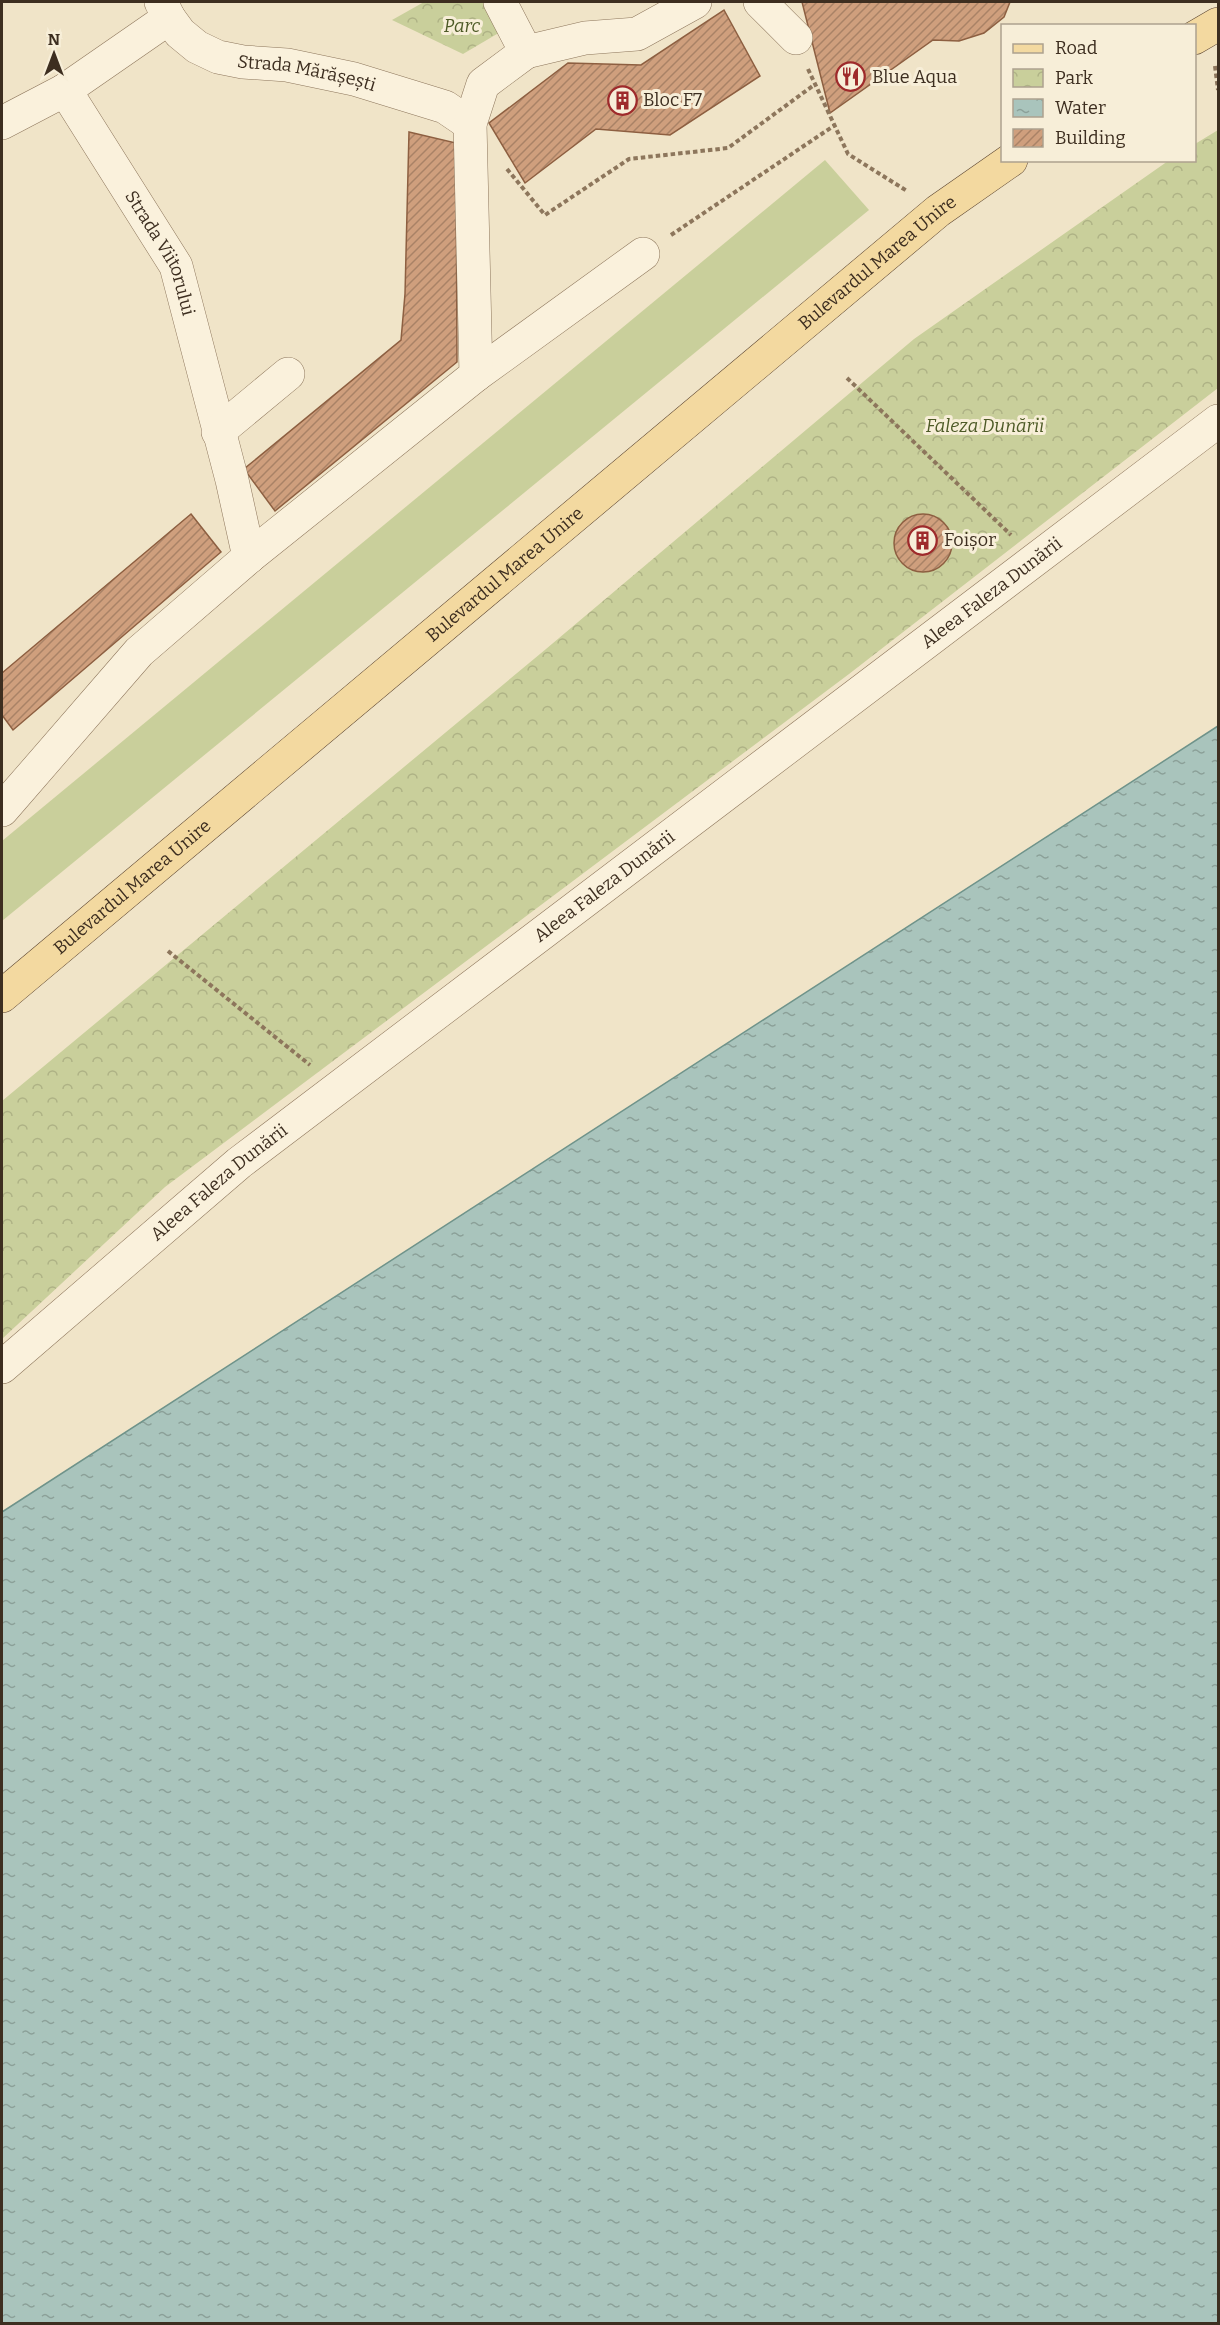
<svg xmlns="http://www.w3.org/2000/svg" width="1220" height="2325" font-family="Bitter,serif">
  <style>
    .green { fill: #c9cf9b }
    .park { fill: url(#park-crowns) }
    .water { fill: url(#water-ripples); stroke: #6f938a; stroke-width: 1.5 }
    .building { fill: url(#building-hatch); stroke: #8d5f41; stroke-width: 1.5 }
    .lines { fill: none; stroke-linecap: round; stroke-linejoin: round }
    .minor-casing { stroke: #8d765c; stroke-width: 34 }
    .major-casing { stroke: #5b4430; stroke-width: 34 }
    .path { stroke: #8d765c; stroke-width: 4; stroke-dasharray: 4.5 3; stroke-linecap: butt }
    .minor { stroke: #faf1dc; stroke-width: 33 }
    .major { stroke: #f3d9a0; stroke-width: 33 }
    .labels { text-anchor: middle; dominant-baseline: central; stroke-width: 6; stroke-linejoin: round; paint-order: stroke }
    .park-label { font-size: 18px; font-style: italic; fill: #4d5a26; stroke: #f7eed8 }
    .street-label { font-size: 18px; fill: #3d2e20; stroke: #f7eed8 }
    .poi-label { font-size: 18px; fill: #3d2e20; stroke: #f7eed8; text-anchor: start }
  </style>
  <defs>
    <pattern id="park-crowns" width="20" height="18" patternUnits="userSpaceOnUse" patternTransform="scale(1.5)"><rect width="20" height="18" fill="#c9cf9b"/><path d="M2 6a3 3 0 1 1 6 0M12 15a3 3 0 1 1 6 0" fill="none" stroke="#aeb285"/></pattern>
    <pattern id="water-ripples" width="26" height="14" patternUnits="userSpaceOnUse" patternTransform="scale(1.5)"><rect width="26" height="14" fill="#a9c4bc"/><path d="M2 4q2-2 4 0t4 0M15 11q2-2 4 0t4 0" fill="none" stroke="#8ba098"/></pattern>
    <pattern id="building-hatch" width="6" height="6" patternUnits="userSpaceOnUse" patternTransform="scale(1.5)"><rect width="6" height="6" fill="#cf9f7d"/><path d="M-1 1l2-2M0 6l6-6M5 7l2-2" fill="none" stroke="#a98266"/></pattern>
  </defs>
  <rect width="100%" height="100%" fill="#f0e4c8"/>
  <path class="green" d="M 825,160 L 869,210 L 2,921 L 2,841 Z"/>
  <g class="park">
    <path d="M 424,2 L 487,2 L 502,31 L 463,54 L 392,20 Z"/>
    <path d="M 1218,130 L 1218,388 L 849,674 L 165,1187 L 2,1339 L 2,1101 L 546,649 L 914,339 L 1168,161 L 1194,160 L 1195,144 Z"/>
  </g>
  <path class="water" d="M 1218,726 L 1218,2323 L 2,2323 L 2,1512 Z"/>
  <g class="building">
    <path d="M 802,2 L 1010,2 L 1004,17 L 984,33 L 959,41 L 933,40 L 830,113 Z"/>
    <path d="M 724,10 L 760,76 L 670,135 L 596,129 L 525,183 L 489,123 L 568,63 L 641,65 Z"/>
    <path d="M 409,132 L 456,143 L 457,362 L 275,511 L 244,469 L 401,340 L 405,294 Z"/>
    <circle cx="923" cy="543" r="29"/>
    <path d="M 191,514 L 221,552 L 13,730 L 2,715 L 2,673 Z"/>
  </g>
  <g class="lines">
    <defs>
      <g id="minor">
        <path id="s1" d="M 161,2 L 169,18 L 180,33 L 197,47 L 218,57 L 243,62 L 287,65 L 354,79 L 445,107 L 470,124"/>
        <path d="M 500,2 L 526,52 L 585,38 L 637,34 L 695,2"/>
        <path d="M 760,2 L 796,38"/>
        <path id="s2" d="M 65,90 L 176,266 L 232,480 L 249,557"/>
        <path d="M 2,123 L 65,90 L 169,18"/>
        <path d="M 476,375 L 643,254"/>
        <path d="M 218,432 L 288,374"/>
        <path d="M 2,810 L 139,652 L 249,557 L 476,375 L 470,124 L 483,84 L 526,52"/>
        <path id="s3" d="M 2,1367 L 239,1163 L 1218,421"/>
      </g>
      <g id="major">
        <path d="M 1194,38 L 1218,24"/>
        <path id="s4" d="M 2,996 L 938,211 L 1011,160"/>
      </g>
    </defs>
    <use href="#minor" class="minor-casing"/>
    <use href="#major" class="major-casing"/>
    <g class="path">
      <path d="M 1215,66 L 1218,90"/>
      <path d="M 808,69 L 848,154 L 907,191"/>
      <path d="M 507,169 L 545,215 L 629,159 L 728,148 L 814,85"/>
      <path d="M 671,235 L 835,125"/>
      <path d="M 847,378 L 1011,535"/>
      <path d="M 168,951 L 310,1065"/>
    </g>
    <use href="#minor" class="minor"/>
    <use href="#major" class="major"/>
  </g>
  <defs>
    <symbol id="restaurant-ring" viewBox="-11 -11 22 22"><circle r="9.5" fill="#f7eed8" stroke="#9e2a2b" stroke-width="1.5"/><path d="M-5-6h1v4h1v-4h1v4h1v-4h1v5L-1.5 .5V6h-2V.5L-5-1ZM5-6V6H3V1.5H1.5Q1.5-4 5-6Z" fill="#9e2a2b"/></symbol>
    <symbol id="building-ring" viewBox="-11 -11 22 22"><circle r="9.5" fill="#f7eed8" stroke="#9e2a2b" stroke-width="1.5"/><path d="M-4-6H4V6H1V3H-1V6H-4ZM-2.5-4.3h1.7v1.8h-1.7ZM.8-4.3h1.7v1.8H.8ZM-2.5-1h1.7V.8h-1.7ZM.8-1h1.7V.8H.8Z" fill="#9e2a2b"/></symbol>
  </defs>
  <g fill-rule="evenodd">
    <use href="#restaurant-ring" x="834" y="60" width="33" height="33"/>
    <use href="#building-ring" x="606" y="84" width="33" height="33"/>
    <use href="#building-ring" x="906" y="524" width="33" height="33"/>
  </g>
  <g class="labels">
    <g class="park-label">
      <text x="462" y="26">Parc</text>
      <text x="985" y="426">Faleza Dunării</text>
    </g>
    <g class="street-label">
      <text stroke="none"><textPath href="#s1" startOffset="172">Strada Mărășești</textPath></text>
      <text stroke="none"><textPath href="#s2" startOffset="190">Strada Viitorului</textPath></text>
      <text stroke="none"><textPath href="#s4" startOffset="1142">Bulevardul Marea Unire</textPath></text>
      <text stroke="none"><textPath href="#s4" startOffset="656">Bulevardul Marea Unire</textPath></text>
      <text stroke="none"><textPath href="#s3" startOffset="1257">Aleea Faleza Dunării</textPath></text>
      <text stroke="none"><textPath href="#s3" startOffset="771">Aleea Faleza Dunării</textPath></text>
      <text stroke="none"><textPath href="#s4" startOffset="170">Bulevardul Marea Unire</textPath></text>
      <text stroke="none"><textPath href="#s3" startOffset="285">Aleea Faleza Dunării</textPath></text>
    </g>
    <g class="poi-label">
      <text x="872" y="77">Blue Aqua</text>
      <text x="643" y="100">Bloc F7</text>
      <text x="944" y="540">Foișor</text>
    </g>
  </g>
  <rect width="1220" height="2325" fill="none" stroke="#3d2e20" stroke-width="6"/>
  <rect x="1001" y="24" width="195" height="138" fill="#f7eed8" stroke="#ada18e" stroke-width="1.5"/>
  <rect x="1013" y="44" width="30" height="9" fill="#f3d9a0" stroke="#ada18e" stroke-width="1.5"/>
  <text x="1055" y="54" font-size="18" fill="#3d2e20">Road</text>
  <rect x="1013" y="69" width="30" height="18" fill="url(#park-crowns)" stroke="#ada18e" stroke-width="1.5"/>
  <text x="1055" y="84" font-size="18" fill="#3d2e20">Park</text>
  <rect x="1013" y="99" width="30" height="18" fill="url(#water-ripples)" stroke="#ada18e" stroke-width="1.5"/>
  <text x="1055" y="114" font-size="18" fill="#3d2e20">Water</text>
  <rect x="1013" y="129" width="30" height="18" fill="url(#building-hatch)" stroke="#ada18e" stroke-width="1.5"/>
  <text x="1055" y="144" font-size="18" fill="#3d2e20">Building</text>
  <g transform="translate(54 54)" stroke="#f7eed8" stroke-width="4.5" paint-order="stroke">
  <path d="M0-4.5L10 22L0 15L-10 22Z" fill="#3d2e20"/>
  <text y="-9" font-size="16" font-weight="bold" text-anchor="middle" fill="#3d2e20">N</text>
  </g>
</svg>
